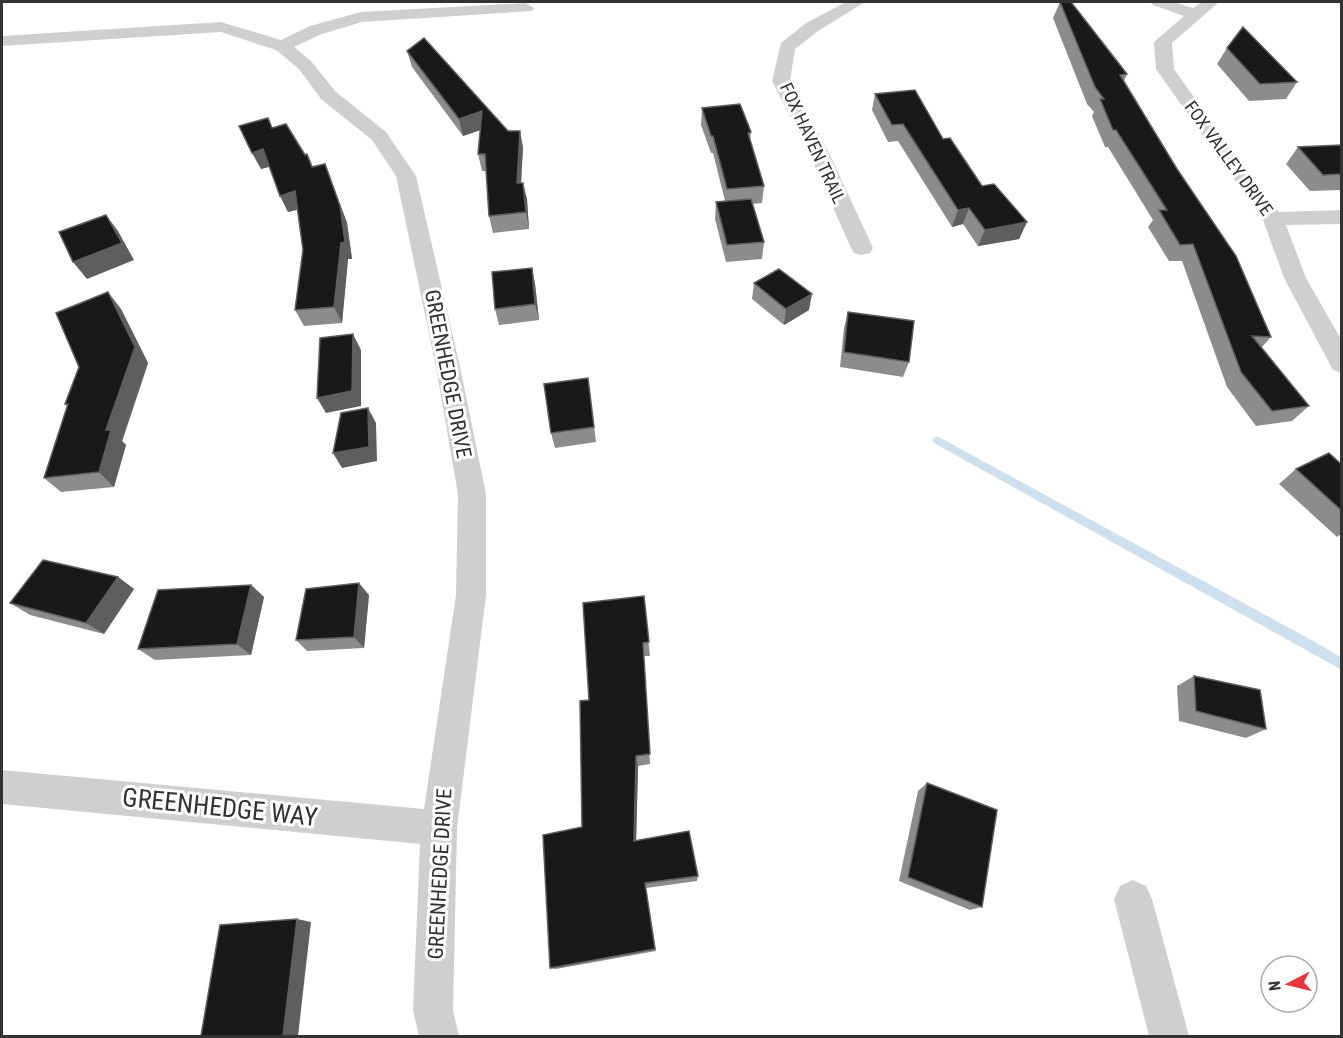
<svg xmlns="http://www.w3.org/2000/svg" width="1343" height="1038" font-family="'Roboto Condensed',sans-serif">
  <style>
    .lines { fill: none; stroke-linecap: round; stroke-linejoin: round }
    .stream { fill: #cee0ee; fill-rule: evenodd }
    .street { fill: #cfcfcf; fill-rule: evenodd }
    .wall { fill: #8c8c8c }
    .shaded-wall { fill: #5e5e5e }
    .building { fill: #191919; stroke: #5e5e5e; stroke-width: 1.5 }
    .labels { text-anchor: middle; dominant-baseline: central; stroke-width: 6; stroke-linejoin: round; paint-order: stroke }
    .far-street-label { font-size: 18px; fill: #323232; stroke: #fff }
    .street-label { font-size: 21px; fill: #323232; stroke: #fff }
    .near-street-label { font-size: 26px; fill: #323232; stroke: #fff }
  </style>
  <rect width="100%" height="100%" fill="#fff"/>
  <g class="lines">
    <path class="stream" d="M 937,436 L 1315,642 L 1342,658 L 1342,670 L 934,443 L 932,440 Z"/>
    <g class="street">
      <path d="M 846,2 L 865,2 L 818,31 L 795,49 L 790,81 L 829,153 L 873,248 L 870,253 L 862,255 L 854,253 L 851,248 L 809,153 L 772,81 L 781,43 L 806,23 Z"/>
      <path d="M 1151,2 L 1173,2 L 1193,8 L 1202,2 L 1219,2 L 1172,43 L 1174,69 L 1251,178 L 1279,212 L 1342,210 L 1342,224 L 1286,225 L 1306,278 L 1342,341 L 1342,373 L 1333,370 L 1284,278 L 1263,220 L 1156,69 L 1154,42 L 1184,16 L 1153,5 Z"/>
      <path d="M 526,3 L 534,8 L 532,11 L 362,22 L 322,34 L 294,47 L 311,61 L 335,91 L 386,132 L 416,176 L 460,367 L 486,494 L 486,595 L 457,828 L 453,1010 L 459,1036 L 419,1036 L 413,1010 L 420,844 L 2,804 L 2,770 L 424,809 L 456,595 L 458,494 L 436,367 L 396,176 L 372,140 L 321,99 L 299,69 L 276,50 L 221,32 L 2,46 L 2,36 L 221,22 L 281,40 L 310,26 L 361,12 Z"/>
      <path d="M 1133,880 L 1146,886 L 1152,899 L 1189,1036 L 1149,1036 L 1114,899 L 1120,886 Z"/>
    </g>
  </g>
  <g class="wall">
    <path d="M 1060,2 L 1127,74 L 1124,81 L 1271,337 L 1261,348 L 1309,406 L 1292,421 L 1256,426 L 1227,387 L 1182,261 L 1169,261 L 1148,227 L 1153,220 L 1108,147 L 1105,147 L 1092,116 L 1094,112 L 1087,104 L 1053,18 Z"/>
    <path d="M 1227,48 L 1297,82 L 1286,99 L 1249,101 L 1217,64 Z"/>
    <path d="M 407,51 L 523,147 L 521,183 L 527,199 L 529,229 L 493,233 L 489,216 L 486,171 L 482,171 L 478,154 L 481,130 L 463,136 L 412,67 Z"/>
    <path d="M 875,94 L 943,139 L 982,186 L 1027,222 L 1019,239 L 978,246 L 963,224 L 952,227 L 898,141 L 888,142 L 872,110 Z"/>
    <path d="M 702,108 L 751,132 L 750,141 L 764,186 L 762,203 L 752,204 L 764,242 L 762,259 L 726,262 L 715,219 L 716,202 L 725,201 L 713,153 L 711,153 L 701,125 Z"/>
    <path d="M 272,128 L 305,155 L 307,154 L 313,167 L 325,164 L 347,223 L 352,259 L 348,259 L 342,323 L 304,326 L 295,310 L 303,250 L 297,210 L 288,212 L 269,167 L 261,169 Z"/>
    <path d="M 1341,145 L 1341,190 L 1310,191 L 1286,164 L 1298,147 Z"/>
    <path d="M 532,268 L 535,284 L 539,320 L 499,325 L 495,309 Z"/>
    <path d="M 754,283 L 809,310 L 784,325 L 752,299 Z"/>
    <path d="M 121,309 L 148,363 L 122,441 L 126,445 L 114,487 L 61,492 L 44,478 L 67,406 L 65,404 Z"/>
    <path d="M 848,312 L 909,362 L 903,377 L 840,367 L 844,328 Z"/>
    <path d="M 588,378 L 596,442 L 555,448 L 551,433 Z"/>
    <path d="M 1341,464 L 1341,534 L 1337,537 L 1279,484 L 1296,469 Z"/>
    <path d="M 118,577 L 134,589 L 104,634 L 30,615 L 10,603 Z"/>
    <path d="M 251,585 L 264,597 L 251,655 L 155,660 L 138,649 Z"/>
    <path d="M 369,595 L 364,648 L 307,651 L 296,640 Z"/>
    <path d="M 644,596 L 650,656 L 644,656 L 650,764 L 638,766 L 636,840 L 698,876 L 697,881 L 646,888 L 656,951 L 556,969 L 550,968 L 582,827 L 589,700 Z"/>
    <path d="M 1194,676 L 1266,729 L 1246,738 L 1179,721 L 1177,686 Z"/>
    <path d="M 927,783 L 982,907 L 970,910 L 899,881 L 918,791 Z"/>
  </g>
  <g class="shaded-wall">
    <path d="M 482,111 L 486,128 L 463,136 L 459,119 Z"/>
    <path d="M 520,131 L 523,147 L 520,200 L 517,183 Z"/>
    <path d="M 263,149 L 271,166 L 261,169 L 252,153 Z"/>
    <path d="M 325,164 L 347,223 L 352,259 L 348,259 L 342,323 L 334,307 Z"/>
    <path d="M 523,183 L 527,199 L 529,229 L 526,212 Z"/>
    <path d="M 295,191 L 303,208 L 288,212 L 280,196 Z"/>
    <path d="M 969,208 L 963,224 L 952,227 L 958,210 Z"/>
    <path d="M 106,215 L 118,231 L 134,260 L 87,279 L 73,262 Z"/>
    <path d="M 1027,222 L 1019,239 L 978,246 L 985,230 Z"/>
    <path d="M 532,268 L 535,284 L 539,320 L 535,304 Z"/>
    <path d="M 108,292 L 121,309 L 148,363 L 122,441 L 126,445 L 114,487 L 99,472 Z"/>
    <path d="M 812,294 L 809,310 L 784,325 L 786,309 Z"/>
    <path d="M 353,334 L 361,350 L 361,406 L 326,413 L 317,398 Z"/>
    <path d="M 368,408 L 376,423 L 377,461 L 342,468 L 333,453 Z"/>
    <path d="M 118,577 L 134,589 L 104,634 L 86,623 Z"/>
    <path d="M 359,583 L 369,595 L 364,648 L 354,637 Z"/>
    <path d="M 251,585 L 264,597 L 251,655 L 237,644 Z"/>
    <path d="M 636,756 L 638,766 L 636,848 L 634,841 Z"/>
    <path d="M 297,919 L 311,922 L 298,1036 L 283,1036 Z"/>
  </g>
  <g class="building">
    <path d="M 1060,2 L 1071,2 L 1127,74 L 1120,75 L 1177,169 L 1236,256 L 1271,337 L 1252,336 L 1309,406 L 1272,411 L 1241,372 L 1193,244 L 1180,245 L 1159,210 L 1167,210 L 1116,130 L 1113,130 L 1100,99 L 1104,99 L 1095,87 Z"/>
    <path d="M 1243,27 L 1297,82 L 1260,84 L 1227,48 Z"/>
    <path d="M 424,38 L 508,131 L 520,131 L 517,183 L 523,183 L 526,212 L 489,216 L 485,154 L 478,154 L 482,111 L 459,119 L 407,51 Z"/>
    <path d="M 915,90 L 943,139 L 950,138 L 982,186 L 994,184 L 1027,222 L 985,230 L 969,208 L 958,210 L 903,124 L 892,125 L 875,94 Z"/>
    <path d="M 740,104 L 751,132 L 748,133 L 764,186 L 727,189 L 713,136 L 711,136 L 702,108 Z"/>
    <path d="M 268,118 L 272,128 L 286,124 L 305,155 L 307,154 L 312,167 L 325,164 L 340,206 L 345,242 L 341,243 L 334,307 L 295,310 L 303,250 L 295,191 L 280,196 L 263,149 L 252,153 L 239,126 Z"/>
    <path d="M 1341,145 L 1341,174 L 1323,175 L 1298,147 Z"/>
    <path d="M 751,199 L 764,242 L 727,245 L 716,202 Z"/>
    <path d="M 106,215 L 122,243 L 73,262 L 59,232 Z"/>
    <path d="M 532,268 L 535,304 L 495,309 L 492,272 Z"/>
    <path d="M 779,269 L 812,294 L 786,309 L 754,283 Z"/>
    <path d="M 108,292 L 135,347 L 106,430 L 111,430 L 99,472 L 44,478 L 68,404 L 65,404 L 79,367 L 56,313 Z"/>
    <path d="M 848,312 L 914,321 L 909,362 L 844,352 Z"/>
    <path d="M 353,334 L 352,391 L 317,398 L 320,338 Z"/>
    <path d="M 588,378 L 594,427 L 551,433 L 544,384 Z"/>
    <path d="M 368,408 L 369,447 L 333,453 L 341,413 Z"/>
    <path d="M 1329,453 L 1341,464 L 1341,510 L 1296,469 Z"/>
    <path d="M 43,560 L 118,577 L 86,623 L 10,603 Z"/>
    <path d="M 359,583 L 354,637 L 296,640 L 306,589 Z"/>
    <path d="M 251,585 L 237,644 L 138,649 L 158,590 Z"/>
    <path d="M 644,596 L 649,642 L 643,643 L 650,754 L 636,756 L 634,841 L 689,831 L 698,876 L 645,883 L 655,949 L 550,968 L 543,835 L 582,827 L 580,701 L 589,700 L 583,603 Z"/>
    <path d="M 1194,676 L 1260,690 L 1266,729 L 1196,711 Z"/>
    <path d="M 927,783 L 997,810 L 982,907 L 908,877 Z"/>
    <path d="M 297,919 L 283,1036 L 201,1036 L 220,925 Z"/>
  </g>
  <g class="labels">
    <g class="far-street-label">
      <text transform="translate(813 143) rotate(65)">FOX HAVEN TRAIL</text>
      <text transform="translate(1229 158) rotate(54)">FOX VALLEY DRIVE</text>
    </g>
    <g class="street-label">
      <text transform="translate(448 374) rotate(79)">GREENHEDGE DRIVE</text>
      <text transform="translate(440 874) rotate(-87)">GREENHEDGE DRIVE</text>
    </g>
    <g class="near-street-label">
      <text transform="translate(220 807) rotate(6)">GREENHEDGE WAY</text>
    </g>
  </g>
  <rect width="1343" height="1038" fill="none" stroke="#323232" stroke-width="6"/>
  <g transform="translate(1289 984) rotate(263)"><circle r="28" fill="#ffffff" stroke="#adadad" stroke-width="1.5"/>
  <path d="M0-4.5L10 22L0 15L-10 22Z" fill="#e8353b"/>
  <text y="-9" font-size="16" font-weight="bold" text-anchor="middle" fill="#323232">N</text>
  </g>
</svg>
